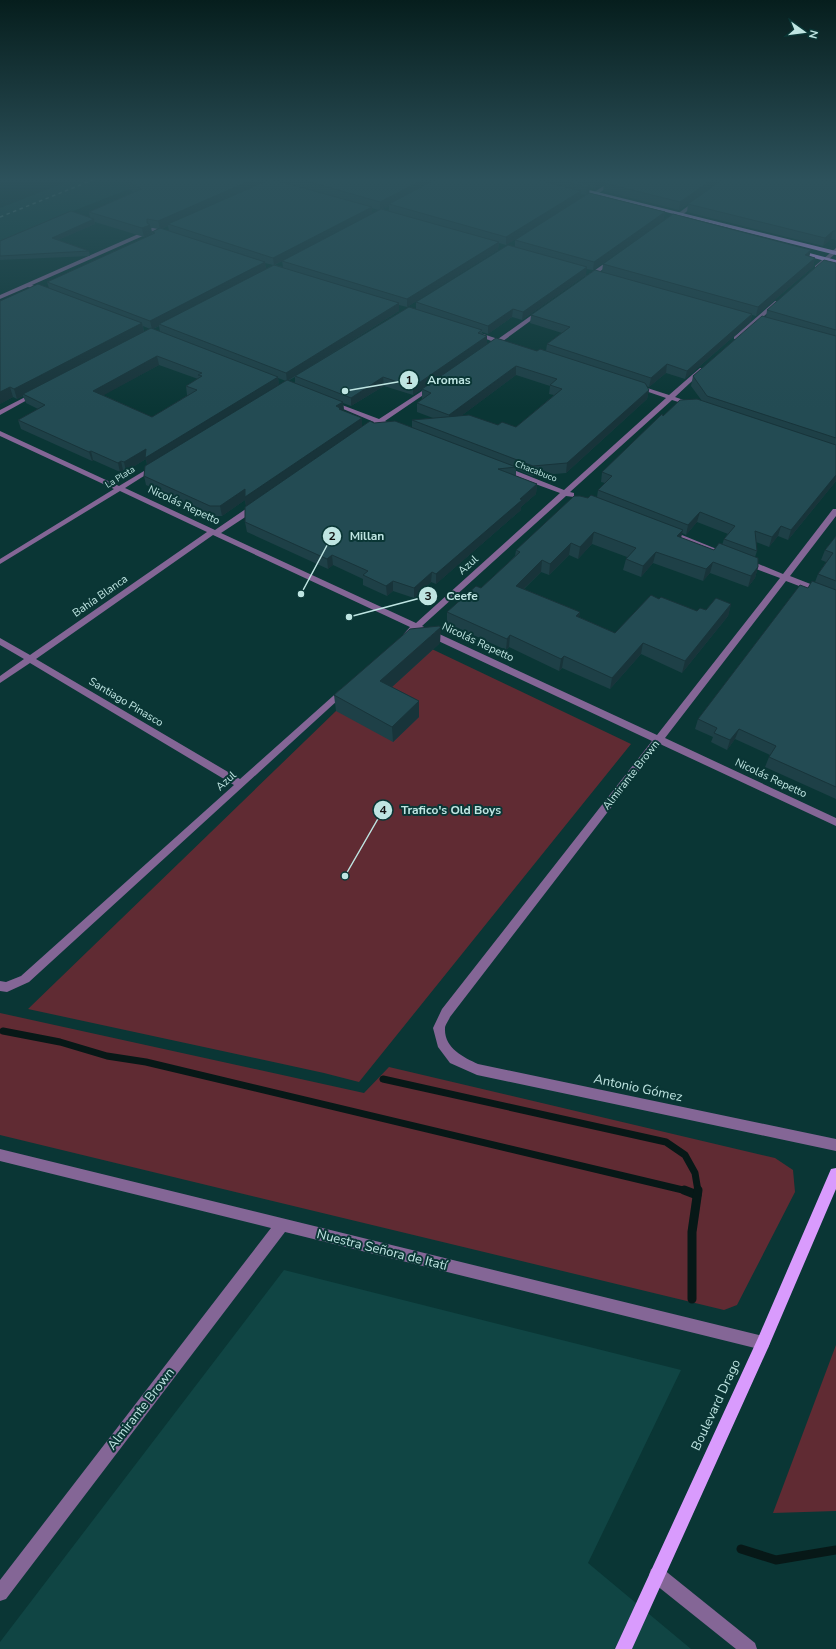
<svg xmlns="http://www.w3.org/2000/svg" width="836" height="1649" font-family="'Nunito Sans',sans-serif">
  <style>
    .built { fill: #104544 }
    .green { fill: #602b33 }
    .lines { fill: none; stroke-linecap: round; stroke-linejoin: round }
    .stream-far1 { stroke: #071817; stroke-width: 7 }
    .stream { stroke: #071817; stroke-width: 9 }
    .minor { fill: #846696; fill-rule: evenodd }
    .major { fill: #d99bfd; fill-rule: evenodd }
    .rail { stroke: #5e8786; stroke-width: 1.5; stroke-dasharray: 3.5 3.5; stroke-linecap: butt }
    .wall { fill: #1e4047; fill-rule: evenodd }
    .shaded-wall { fill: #18343a }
    .building { fill: #234b53; stroke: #18343a; fill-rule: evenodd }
    .labels { text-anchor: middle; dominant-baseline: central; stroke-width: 4; stroke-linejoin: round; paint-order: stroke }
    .far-street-label { font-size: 9px; fill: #bfe5e2; stroke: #0a3635 }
    .street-label { font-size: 11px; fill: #bfe5e2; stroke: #0a3635 }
    .near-street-label { font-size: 13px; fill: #bfe5e2; stroke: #0a3635 }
    .leader { fill: none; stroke: #bfe5e2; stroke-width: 1.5 }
    .callout-dot { fill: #bfe5e2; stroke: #0a3635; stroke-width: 1.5 }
    .mark-label { font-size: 12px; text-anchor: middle; font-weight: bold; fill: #111 }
    .callout-label { font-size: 12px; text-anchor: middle; font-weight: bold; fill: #bfe5e2; stroke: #0a3635; stroke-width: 4; stroke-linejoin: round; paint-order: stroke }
  </style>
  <rect width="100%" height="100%" fill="#0a3635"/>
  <g class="built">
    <path d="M 77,178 L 172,178 L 129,189 L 63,215 L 0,246 L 0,208 Z"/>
    <path d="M 284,1270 L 681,1370 L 588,1563 L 691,1649 L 0,1649 L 0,1642 Z"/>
  </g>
  <g class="green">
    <path d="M 415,641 L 631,744 L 359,1082 L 324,1073 L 28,1009 L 336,711 Z"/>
    <path d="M 0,1013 L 364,1093 L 389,1067 L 775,1158 L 793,1170 L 795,1192 L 737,1305 L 724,1310 L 0,1135 Z"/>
    <path d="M 836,1345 L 836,1511 L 773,1513 Z"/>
  </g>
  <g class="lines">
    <g class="stream-far1">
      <path d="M 3,1031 L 60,1042 L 107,1056 L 146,1062 L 687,1191"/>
      <path d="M 383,1079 L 666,1142 L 685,1155 L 695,1173 L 698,1191"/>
    </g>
    <g class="stream">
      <path d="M 684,1190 L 697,1195"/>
      <path d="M 692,1299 L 692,1232 L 698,1190"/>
      <path d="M 741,1549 L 776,1560 L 836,1550"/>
    </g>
    <g class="minor">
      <path d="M 264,178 L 270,178 L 253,186 L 249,185 Z"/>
      <path d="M 616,178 L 621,178 L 589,200 L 585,200 L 585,198 Z"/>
      <path d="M 695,201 L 699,202 L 673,222 L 669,222 L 669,220 Z"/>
      <path d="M 168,221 L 171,223 L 170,224 L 32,285 L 46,291 L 46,293 L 42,293 L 28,287 L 0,299 L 0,295 Z"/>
      <path d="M 836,248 L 836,253 L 819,268 L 815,268 L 815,266 Z"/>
      <path d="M 611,259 L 616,260 L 589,279 L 585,279 L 585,277 Z"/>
      <path d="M 775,301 L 780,302 L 738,339 L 734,339 L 734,337 Z"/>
      <path d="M 539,310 L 544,311 L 503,341 L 509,343 L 509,345 L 499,343 L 494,344 L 494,342 L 471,333 L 474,331 L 498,339 Z"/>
      <path d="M 700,368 L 705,369 L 675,397 L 695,404 L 695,406 L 691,406 L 672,400 L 570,492 L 574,493 L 574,497 L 566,496 L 422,626 L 657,735 L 780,578 L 743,564 L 743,560 L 749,560 L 783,574 L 833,509 L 836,509 L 836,516 L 790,576 L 836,594 L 836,600 L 786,581 L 665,738 L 836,818 L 836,826 L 660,744 L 450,1017 C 449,1020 445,1025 445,1028 C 444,1048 463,1057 478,1064 L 836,1139 L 836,1151 L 477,1075 L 450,1063 L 438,1047 L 433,1028 L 442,1009 L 652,741 L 417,631 L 408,639 L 402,639 L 401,637 L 410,627 L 213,535 L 36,659 L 240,779 L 342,688 L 345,687 L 349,690 L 29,982 L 7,992 L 0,991 L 0,981 L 6,982 L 21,976 L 234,785 L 30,663 L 0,683 L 0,676 L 24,659 L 0,645 L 0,638 L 30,655 L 207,532 L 120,491 L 0,564 L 0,559 L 114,489 L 0,436 L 0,431 L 119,486 L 154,465 L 158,465 L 158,467 L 125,488 L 215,530 L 253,504 L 259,504 L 259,508 L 221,533 L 416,623 L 560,493 L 500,471 L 500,467 L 506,467 L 564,490 L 666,398 L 634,387 L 634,385 L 638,385 L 669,395 Z"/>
      <path d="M 433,384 L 435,385 L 435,387 L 385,421 L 395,426 L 395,428 L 391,428 L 380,424 L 374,425 L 373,424 L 374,422 L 329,403 L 334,402 L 379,419 Z"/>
      <path d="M 33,393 L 38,394 L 0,415 L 0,410 Z"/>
      <path d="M 666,531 L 672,531 L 724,552 L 723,554 L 717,554 L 666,535 Z"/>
      <path d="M 0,1149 L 763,1336 L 768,1338 L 770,1343 L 768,1348 L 763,1350 L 285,1232 L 6,1599 L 0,1601 L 0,1580 L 271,1228 L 0,1161 Z"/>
      <path d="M 657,1567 L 663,1569 L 755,1643 L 757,1649 L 736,1649 L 651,1581 L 649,1575 L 651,1569 Z"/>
    </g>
    <g class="major">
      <path d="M 577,187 L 836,251 L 836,255 L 575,189 Z"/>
      <path d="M 798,250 L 836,260 L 836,264 L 796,253 L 795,252 Z"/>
      <path d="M 836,1168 L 836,1189 L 768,1348 L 632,1649 L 615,1649 L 758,1338 L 831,1169 Z"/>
    </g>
    <path class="rail" d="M 0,217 L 98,178"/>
  </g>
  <g class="wall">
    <path d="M 140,178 L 263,178 L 264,182 L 278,181 L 277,178 L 271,178 L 724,178 L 679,210 L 603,191 L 604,184 L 595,189 L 590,188 L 589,193 L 665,212 L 663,221 L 593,270 L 586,269 L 586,275 L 522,320 L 512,317 L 488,334 L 482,332 L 482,334 L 487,336 L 487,344 L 413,395 L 384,386 L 351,406 L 343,403 L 344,411 L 362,418 L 362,426 L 374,423 L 412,428 L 412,420 L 433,418 L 417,412 L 417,403 L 422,399 L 422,389 L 537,351 L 546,351 L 547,344 L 562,333 L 530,323 L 531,315 L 602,272 L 603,264 L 809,256 L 815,258 L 813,267 L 756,316 L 752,315 L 750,322 L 685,379 L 666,373 L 649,387 L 646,386 L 649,390 L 647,399 L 566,473 L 532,476 L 516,469 L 516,476 L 537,484 L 536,494 L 521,507 L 521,510 L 436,584 L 431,582 L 414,598 L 393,591 L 387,596 L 363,585 L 363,579 L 333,565 L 328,569 L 247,532 L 245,522 L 246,506 L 245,500 L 222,516 L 212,516 L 146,485 L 144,476 L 147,465 L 146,459 L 126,471 L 123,470 L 120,472 L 93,460 L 92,461 L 21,429 L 18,420 L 38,409 L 26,403 L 23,396 L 17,399 L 13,397 L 0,404 L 49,288 L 47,282 L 152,234 L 152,233 L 144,237 L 95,222 L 95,224 L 58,240 L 89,251 L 90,256 L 0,260 L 0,241 L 90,218 L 89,212 L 133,192 L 129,189 L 127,181 ZM 580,194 L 586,195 L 580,199 ZM 389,206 L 389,211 L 382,209 ZM 372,208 L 379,210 L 372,214 ZM 553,216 L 515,240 L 515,247 L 416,302 L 416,309 L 307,369 L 399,311 L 399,305 L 407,307 L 498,250 L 499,243 L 506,245 ZM 168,226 L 169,231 L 161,229 ZM 151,228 L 153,228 L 158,229 L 152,232 ZM 282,261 L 283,267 L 275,265 ZM 265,263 L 273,265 L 266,269 ZM 143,326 L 150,329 L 144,332 ZM 159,326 L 160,332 L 153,329 ZM 159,365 L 198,379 L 186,386 L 187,395 L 188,395 L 152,417 L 103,395 ZM 516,375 L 550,386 L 549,394 L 554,395 L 516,427 L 498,425 L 461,416 ZM 295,377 L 295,383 L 288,381 ZM 278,378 L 286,381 L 279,385 Z"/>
    <path d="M 725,178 L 836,178 L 836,240 L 831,239 L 823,246 L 687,212 L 688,204 Z"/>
    <path d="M 836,263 L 836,481 L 788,540 L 778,536 L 769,547 L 756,542 L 757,551 L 755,557 L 758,567 L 755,578 L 748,587 L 710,573 L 703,581 L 653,563 L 641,577 L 623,570 L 626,559 L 627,557 L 592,544 L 578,559 L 569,555 L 549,575 L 541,572 L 524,589 L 580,612 L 579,617 L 615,633 L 659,599 L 697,611 L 731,604 L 728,616 L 682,673 L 641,654 L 610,689 L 562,668 L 559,671 L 509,647 L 506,650 L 447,623 L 447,612 L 481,588 L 515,556 L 516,550 L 588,498 L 597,497 L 598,490 L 605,483 L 601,482 L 602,472 L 663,416 L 702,401 L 691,386 L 693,376 L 766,317 L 767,310 ZM 697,522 L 728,534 L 724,539 L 722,545 L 714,550 L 681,538 L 682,533 L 686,535 Z"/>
    <path d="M 836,536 L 836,799 L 765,767 L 769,757 L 770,755 L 735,739 L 727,750 L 711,742 L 713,737 L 695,729 L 698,719 L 808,588 L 815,582 L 818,574 L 826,562 L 821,560 L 825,550 Z"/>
    <path d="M 440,643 L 392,687 L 419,701 L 419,717 L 393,742 L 336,711 L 334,695 Z"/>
  </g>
  <g class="shaded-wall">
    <path d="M 0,178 L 15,178 L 0,184 Z"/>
    <path d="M 256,178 L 263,178 L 264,183 L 168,224 L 168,226 L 160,229 L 158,221 Z"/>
    <path d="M 426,178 L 441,178 L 389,204 L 389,206 L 380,210 L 380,202 Z"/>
    <path d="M 601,178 L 613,178 L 595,189 L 596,181 Z"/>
    <path d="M 714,178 L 724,178 L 679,210 L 680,202 Z"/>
    <path d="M 590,185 L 589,193 L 586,195 L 587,187 Z"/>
    <path d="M 581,191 L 580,199 L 506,245 L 506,237 Z"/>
    <path d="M 372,207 L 372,214 L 274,265 L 273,258 Z"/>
    <path d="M 665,212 L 663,221 L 593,270 L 594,262 Z"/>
    <path d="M 94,219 L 95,224 L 53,242 L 52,238 Z"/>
    <path d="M 147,219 L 149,226 L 150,225 L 152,233 L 144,237 L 142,228 L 147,223 Z"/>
    <path d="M 833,231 L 831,239 L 823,246 L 825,238 Z"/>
    <path d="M 499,242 L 498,250 L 407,307 L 407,299 Z"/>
    <path d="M 811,250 L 809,258 L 805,255 Z"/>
    <path d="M 815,258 L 813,267 L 756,316 L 758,307 Z"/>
    <path d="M 265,262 L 266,269 L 159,324 L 159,326 L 152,329 L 150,321 Z"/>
    <path d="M 587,267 L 586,275 L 522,320 L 523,312 Z"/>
    <path d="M 399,303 L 399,311 L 287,381 L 286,373 Z"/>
    <path d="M 513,309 L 512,317 L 488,334 L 488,326 Z"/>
    <path d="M 752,314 L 750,322 L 685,379 L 687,371 Z"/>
    <path d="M 142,323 L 144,333 L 23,394 L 23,396 L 17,399 L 14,389 Z"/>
    <path d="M 487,336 L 487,344 L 413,395 L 413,387 Z"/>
    <path d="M 157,356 L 159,365 L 95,400 L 93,391 Z"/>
    <path d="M 667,364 L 666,373 L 649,387 L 651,378 Z"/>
    <path d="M 516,366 L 516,375 L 449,425 L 449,415 Z"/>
    <path d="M 278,377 L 279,385 L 148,467 L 146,459 L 126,471 L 124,462 L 146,449 Z"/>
    <path d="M 383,377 L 384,386 L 351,406 L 351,398 Z"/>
    <path d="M 10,387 L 13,397 L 0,404 L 0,392 Z"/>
    <path d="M 649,390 L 647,399 L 566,473 L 567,463 Z"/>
    <path d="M 343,402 L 344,411 L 340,413 L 336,406 Z"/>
    <path d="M 362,418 L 362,428 L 246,507 L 245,500 L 222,516 L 220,506 L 245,489 Z"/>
    <path d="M 91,451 L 93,460 L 92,461 L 89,452 Z"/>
    <path d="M 121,461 L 123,470 L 120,472 L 118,463 Z"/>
    <path d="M 836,475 L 836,481 L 788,540 L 791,530 Z"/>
    <path d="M 537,484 L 536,494 L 521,507 L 521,510 L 436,584 L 436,574 Z"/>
    <path d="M 700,512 L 697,522 L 686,535 L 688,525 Z"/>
    <path d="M 781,526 L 778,536 L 769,547 L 772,537 Z"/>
    <path d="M 683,530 L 680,541 L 677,536 Z"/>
    <path d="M 594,532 L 592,544 L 578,559 L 580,547 Z"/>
    <path d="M 571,543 L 569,555 L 549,575 L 550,564 Z"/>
    <path d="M 656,552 L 653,563 L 641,577 L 643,566 Z"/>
    <path d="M 332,555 L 333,565 L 328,569 L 327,559 Z"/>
    <path d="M 542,560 L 541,572 L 515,597 L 516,586 Z"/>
    <path d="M 713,562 L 710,573 L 703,581 L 706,569 Z"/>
    <path d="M 758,567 L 755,578 L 748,587 L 751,576 Z"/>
    <path d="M 432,572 L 431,582 L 414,598 L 414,588 Z"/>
    <path d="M 393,581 L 393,591 L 387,596 L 386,586 Z"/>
    <path d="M 731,604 L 728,616 L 682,673 L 685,661 Z"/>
    <path d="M 580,612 L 578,624 L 576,616 Z"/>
    <path d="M 441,627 L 440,643 L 381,697 L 380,681 Z"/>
    <path d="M 510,635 L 509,647 L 506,650 L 507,639 Z"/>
    <path d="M 643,643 L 641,654 L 610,689 L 612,678 Z"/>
    <path d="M 564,656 L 562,668 L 559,671 L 561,659 Z"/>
    <path d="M 419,701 L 419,717 L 393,742 L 392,727 Z"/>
    <path d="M 739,729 L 735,739 L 727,750 L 730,740 Z"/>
  </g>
  <g class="building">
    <path d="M 140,178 L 256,178 L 158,221 L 147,219 L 147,223 L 150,225 L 142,228 L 89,212 L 141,189 L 127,181 Z"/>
    <path d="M 296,178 L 426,178 L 380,202 Z"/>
    <path d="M 438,178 L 531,178 L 581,191 L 506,237 L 389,204 Z"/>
    <path d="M 552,178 L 562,178 L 590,185 L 587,187 Z"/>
    <path d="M 584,178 L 601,178 L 596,181 Z"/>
    <path d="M 612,178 L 714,178 L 680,202 L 604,183 Z"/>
    <path d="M 725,178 L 815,178 L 836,183 L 836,231 L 833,231 L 825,238 L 688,204 Z"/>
    <path d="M 271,179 L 372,207 L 273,258 L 168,224 Z"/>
    <path d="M 589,193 L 665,212 L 594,262 L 515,240 Z"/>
    <path d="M 381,209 L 499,242 L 407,299 L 282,261 Z"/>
    <path d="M 71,211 L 94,219 L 52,238 L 89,251 L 0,256 L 0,241 Z"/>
    <path d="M 673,214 L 811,250 L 805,255 L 815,258 L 758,307 L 603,264 Z"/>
    <path d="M 160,228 L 265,262 L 150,321 L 47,282 L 155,233 L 152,232 Z"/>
    <path d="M 508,245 L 587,267 L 523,312 L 513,309 L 488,326 L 416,302 Z"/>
    <path d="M 824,260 L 836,263 L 836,330 L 767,310 Z"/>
    <path d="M 274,265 L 399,303 L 286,373 L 159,324 Z"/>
    <path d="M 595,270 L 752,314 L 687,371 L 667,364 L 651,378 L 547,344 L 570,327 L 531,315 Z"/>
    <path d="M 38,284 L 142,323 L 14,389 L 10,387 L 0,392 L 0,301 Z"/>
    <path d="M 409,307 L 482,330 L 478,333 L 487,336 L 413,387 L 383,377 L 351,398 L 295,376 Z"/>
    <path d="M 762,316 L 836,336 L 836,438 L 707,396 L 693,376 Z"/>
    <path d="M 151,328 L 278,377 L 145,458 L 146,449 L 124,462 L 121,461 L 118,463 L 91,451 L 89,452 L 18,420 L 45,405 L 23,394 ZM 157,356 L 202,373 L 198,375 L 202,376 L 186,386 L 197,390 L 152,417 L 93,391 Z"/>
    <path d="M 496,338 L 537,351 L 540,349 L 645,383 L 649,390 L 567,463 L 533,466 L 412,420 L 469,415 L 498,425 L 502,422 L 516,427 L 562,389 L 550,385 L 557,379 L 516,366 L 449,415 L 417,403 L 431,393 L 422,389 Z"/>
    <path d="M 287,380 L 343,402 L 336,406 L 340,408 L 339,409 L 362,418 L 245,497 L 245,489 L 220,506 L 210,506 L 144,476 L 145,466 Z"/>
    <path d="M 697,399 L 836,445 L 836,475 L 791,530 L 781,526 L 772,537 L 755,531 L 757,551 L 724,539 L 735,526 L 700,512 L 688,525 L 598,490 L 612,476 L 602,472 L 662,414 L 663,416 L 680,400 Z"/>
    <path d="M 370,421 L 374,423 L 395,421 L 516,467 L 498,469 L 537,484 L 520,499 L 522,500 L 436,574 L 432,572 L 414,588 L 393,581 L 386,586 L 363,575 L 368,571 L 332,555 L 327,559 L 245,522 L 245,507 Z"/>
    <path d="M 591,495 L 683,530 L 677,536 L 714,550 L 719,543 L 758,558 L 758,567 L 751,576 L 713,562 L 706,569 L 656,552 L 643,566 L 626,559 L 636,548 L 594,532 L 580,547 L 571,543 L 550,564 L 542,560 L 516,586 L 580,612 L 576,616 L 615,633 L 651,595 L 659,599 L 661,597 L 697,611 L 700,608 L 706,610 L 716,598 L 731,604 L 685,661 L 643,643 L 612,678 L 564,656 L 561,659 L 510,635 L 507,639 L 447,612 L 476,586 L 481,588 L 520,552 L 516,550 L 574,496 L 580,496 L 588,498 Z"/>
    <path d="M 836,536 L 836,581 L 818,574 L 833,553 L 825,550 Z"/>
    <path d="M 812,581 L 836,590 L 836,787 L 769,757 L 776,746 L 739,729 L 730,740 L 714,733 L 717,728 L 698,719 L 800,585 L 808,588 Z"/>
    <path d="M 439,626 L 441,627 L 380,681 L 419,701 L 392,727 L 334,695 L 410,629 Z"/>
  </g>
  <linearGradient id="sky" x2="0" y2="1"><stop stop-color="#061e1d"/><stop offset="0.44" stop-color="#2d525c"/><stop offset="1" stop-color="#2d525c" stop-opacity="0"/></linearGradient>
  <rect width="836" height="409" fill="url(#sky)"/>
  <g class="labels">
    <g class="far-street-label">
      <text transform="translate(536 471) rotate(21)">Chacabuco</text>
      <text transform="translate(120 477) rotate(-32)">La Plata</text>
    </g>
    <g class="street-label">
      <text transform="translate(184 505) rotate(25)">Nicolás Repetto</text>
      <text transform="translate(468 565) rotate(-42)">Azul</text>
      <text transform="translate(100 596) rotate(-35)">Bahía Blanca</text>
      <text transform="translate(478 642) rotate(25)">Nicolás Repetto</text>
      <text transform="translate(126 702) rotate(31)">Santiago Pinasco</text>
      <text transform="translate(631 775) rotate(-52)">Almirante Brown</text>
      <text transform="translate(771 778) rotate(25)">Nicolás Repetto</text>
      <text transform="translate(226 781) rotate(-42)">Azul</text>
    </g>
    <g class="near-street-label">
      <text transform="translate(638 1088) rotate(12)">Antonio Gómez</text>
      <text transform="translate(382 1250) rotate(14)">Nuestra Señora de Itatí</text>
      <text transform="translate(716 1405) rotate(-65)">Boulevard Drago</text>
      <text transform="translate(141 1409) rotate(-52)">Almirante Brown</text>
    </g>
  </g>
  <path class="leader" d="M345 391L409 380M301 594L332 536M349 617L428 596M345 876L383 810"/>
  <g class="callout-dot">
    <circle cx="345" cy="391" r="4"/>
    <circle cx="301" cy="594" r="4"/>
    <circle cx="349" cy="617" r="4"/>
    <circle cx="345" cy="876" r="4"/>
    <circle cx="409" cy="380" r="10"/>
    <circle cx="332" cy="536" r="10"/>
    <circle cx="428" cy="596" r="10"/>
    <circle cx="383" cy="810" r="10"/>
  </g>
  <g class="mark-label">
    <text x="409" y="384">1</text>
    <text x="332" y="540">2</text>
    <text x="428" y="600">3</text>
    <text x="383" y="814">4</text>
  </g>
  <g class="callout-label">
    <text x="449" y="384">Aromas</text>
    <text x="367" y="540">Millan</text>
    <text x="462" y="600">Ceefe</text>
    <text x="451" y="814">Trafico's Old Boys</text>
  </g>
  <g transform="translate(804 32) rotate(104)" stroke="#0a3635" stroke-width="3" paint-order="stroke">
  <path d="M0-3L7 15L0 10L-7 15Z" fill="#bfe5e2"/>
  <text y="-6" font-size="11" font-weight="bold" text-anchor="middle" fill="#bfe5e2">N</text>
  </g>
</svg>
